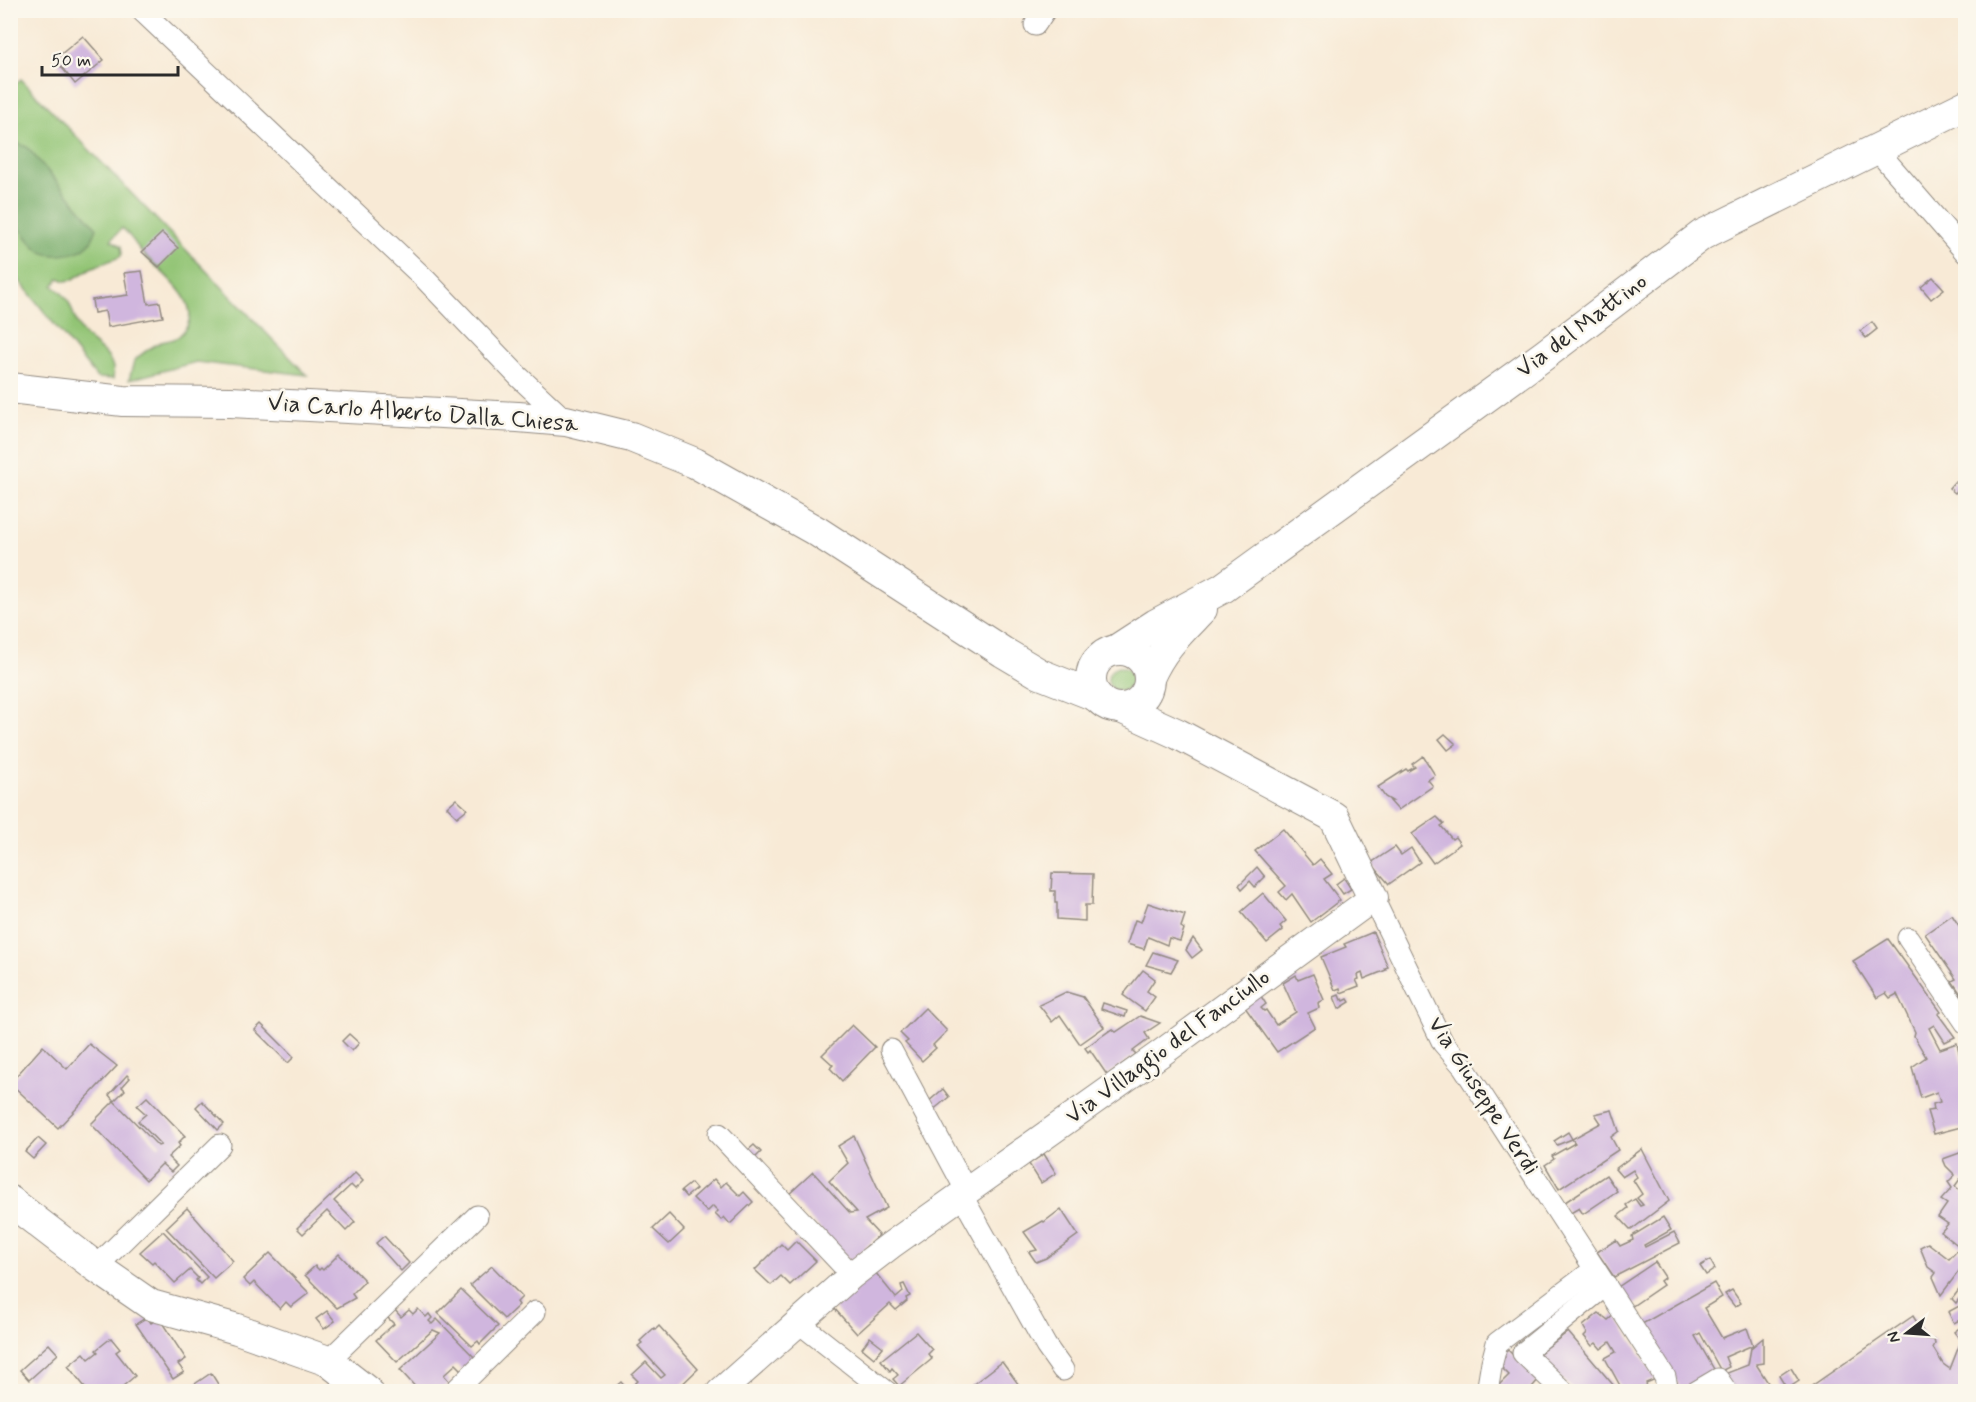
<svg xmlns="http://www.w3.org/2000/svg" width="1976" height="1402" font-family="Mynerve,sans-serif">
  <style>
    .green { fill: #92c475; stroke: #5e7850; stroke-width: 1.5 }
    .forest { fill: #75aa66; stroke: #506a48; stroke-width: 1.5 }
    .building { fill: #d0b6de }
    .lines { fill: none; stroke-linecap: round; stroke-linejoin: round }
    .minor-casing { stroke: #928a80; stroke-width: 23 }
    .tertiary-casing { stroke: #928a80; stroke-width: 29 }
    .secondary-casing { stroke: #928a80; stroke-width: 32 }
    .minor { stroke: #fff; stroke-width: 21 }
    .tertiary { stroke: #fff; stroke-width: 27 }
    .secondary { stroke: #fff; stroke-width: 30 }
    .labels { text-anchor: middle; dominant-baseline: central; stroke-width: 5; stroke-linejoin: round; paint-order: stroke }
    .street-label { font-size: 24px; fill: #2b2b2b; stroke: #fbf7ec }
  </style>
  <rect width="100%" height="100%" fill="#fbf7ec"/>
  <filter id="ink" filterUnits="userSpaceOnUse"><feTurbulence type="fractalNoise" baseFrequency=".0167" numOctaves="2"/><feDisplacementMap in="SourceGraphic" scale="12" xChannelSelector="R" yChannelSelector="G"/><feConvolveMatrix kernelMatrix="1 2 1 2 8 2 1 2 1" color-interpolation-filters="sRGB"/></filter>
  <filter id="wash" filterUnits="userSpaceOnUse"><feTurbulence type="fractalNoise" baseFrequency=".008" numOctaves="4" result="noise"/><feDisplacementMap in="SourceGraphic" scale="24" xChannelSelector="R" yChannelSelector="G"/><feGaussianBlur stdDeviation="1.35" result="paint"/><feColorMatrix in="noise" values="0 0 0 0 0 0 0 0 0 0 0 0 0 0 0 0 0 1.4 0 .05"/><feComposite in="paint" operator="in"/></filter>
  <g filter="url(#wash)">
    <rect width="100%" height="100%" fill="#f8ead6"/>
    <g class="green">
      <path d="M 21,79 L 307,375 L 196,362 L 129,380 L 134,361 C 142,353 151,347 161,342 C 167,340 173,341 179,336 C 212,307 161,273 143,254 C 136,245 131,236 122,228 L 111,240 L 121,246 L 122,254 L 120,257 L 91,268 L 72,280 L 65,281 L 59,278 L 53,286 C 77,302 69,316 83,333 C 95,349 117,354 113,379 L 97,378 L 11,270 L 11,87 Z"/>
      <circle cx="1120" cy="679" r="12"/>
    </g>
    <path class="forest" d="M 13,141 L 27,147 L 97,228 C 95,234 93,240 88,245 C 78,255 51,259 39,250 C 28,242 22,228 11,220 L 10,142 Z"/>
    <g id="blocks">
      <g class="building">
        <path d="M 83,36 L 104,60 L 75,84 L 55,59 Z"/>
        <path d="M 162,233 L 178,248 L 159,267 L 142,252 Z"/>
        <path d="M 142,271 L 148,304 L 160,302 L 163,317 L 108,327 L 105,311 L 94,313 L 92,300 L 128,295 L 124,273 Z"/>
        <path d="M 1933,277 L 1944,289 L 1931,299 L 1921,287 Z"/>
        <path d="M 1872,322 L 1877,329 L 1866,338 L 1860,331 Z"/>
        <path d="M 1955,481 L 1961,487 L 1955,493 L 1949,488 Z"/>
        <path d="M 1445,734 L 1456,744 L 1448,750 L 1439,739 Z"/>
        <path d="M 1423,756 L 1435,775 L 1428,780 L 1433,786 L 1398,810 L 1390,801 L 1392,801 L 1385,797 L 1378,787 L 1406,769 L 1408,771 L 1415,767 L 1412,764 Z"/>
        <path d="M 456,799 L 467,809 L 457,817 L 447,807 Z"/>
        <path d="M 1437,817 L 1444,824 L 1441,826 L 1452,839 L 1455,837 L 1460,844 L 1433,863 L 1412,834 Z"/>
        <path d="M 1283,829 L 1313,865 L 1320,859 L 1332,874 L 1324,879 L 1340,900 L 1311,922 L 1292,894 L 1286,900 L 1279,892 L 1286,886 L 1255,851 Z"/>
        <path d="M 1395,847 L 1401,855 L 1411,848 L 1420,862 L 1389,884 L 1371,863 Z"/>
        <path d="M 1257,867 L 1265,877 L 1255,887 L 1250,881 L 1242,889 L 1239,885 Z"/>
        <path d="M 1052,873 L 1093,874 L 1092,905 L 1085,905 L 1085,921 L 1057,919 L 1057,903 L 1055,903 L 1055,891 L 1051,891 Z"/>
        <path d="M 1344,878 L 1351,889 L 1343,894 L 1336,884 Z"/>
        <path d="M 1263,893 L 1286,921 L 1280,926 L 1283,930 L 1267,943 L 1241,912 Z"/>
        <path d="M 1148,903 L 1185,915 L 1181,927 L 1184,929 L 1180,941 L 1169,938 L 1167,945 L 1148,937 L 1144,949 L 1127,944 L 1135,920 L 1141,922 Z"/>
        <path d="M 1952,915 L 1965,935 L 1965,1000 L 1952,981 L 1956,979 L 1925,934 Z"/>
        <path d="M 1373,932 L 1388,967 L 1385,968 L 1386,970 L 1364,979 L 1362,973 L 1358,975 L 1359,979 L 1356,980 L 1359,986 L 1341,993 L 1340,988 L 1335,990 L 1321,957 L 1346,947 L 1344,944 Z"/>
        <path d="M 1193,938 L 1202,950 L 1192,958 L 1186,950 Z"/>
        <path d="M 1888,939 L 1941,1012 L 1938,1014 L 1955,1037 L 1945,1042 L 1934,1025 L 1929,1028 L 1940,1049 L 1957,1043 L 1965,1078 L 1965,1126 L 1934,1134 L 1927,1111 L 1934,1110 L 1933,1104 L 1940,1102 L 1937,1092 L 1921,1098 L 1912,1067 L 1926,1057 L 1914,1036 L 1915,1032 L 1897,994 L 1890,998 L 1886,993 L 1877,998 L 1853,961 Z"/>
        <path d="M 1153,952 L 1178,960 L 1171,972 L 1146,965 Z"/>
        <path d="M 1143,970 L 1155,979 L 1147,991 L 1155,997 L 1145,1011 L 1123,995 Z"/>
        <path d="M 1313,974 L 1324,1000 L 1318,1003 L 1319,1008 L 1308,1013 L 1315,1027 L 1277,1052 L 1242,1003 L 1259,993 L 1266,1004 L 1261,1008 L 1264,1011 L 1266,1010 L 1276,1025 L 1296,1012 L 1283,983 L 1296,975 L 1298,980 Z"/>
        <path d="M 1066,992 L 1083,997 L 1104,1027 L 1080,1044 L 1060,1015 L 1052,1022 L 1039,1005 Z"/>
        <path d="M 1339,995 L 1341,1000 L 1343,999 L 1344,1001 L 1348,999 L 1350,1002 L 1339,1009 L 1334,997 Z"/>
        <path d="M 1103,1003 L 1127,1011 L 1125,1017 L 1101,1009 Z"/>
        <path d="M 925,1008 L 947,1031 L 933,1045 L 936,1048 L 922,1061 L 905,1043 L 908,1041 L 900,1033 Z"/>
        <path d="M 1140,1016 L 1160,1023 L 1145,1033 L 1149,1039 L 1133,1051 L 1136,1054 L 1107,1075 L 1090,1050 L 1088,1052 L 1085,1048 L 1112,1029 L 1116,1032 Z"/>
        <path d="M 261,1024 L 294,1057 L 288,1063 L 255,1030 Z"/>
        <path d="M 852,1025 L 875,1047 L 842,1081 L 830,1068 L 833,1065 L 822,1055 Z"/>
        <path d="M 349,1034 L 359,1043 L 352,1051 L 342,1041 Z"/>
        <path d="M 89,1044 L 117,1066 L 58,1128 L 10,1083 L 43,1046 L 67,1069 Z"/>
        <path d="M 127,1075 L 130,1078 L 122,1087 L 125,1090 L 114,1101 L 109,1095 Z"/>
        <path d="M 943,1089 L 949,1097 L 932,1111 L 927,1103 Z"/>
        <path d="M 147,1097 L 185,1136 L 178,1143 L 180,1146 L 168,1157 L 177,1166 L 171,1172 L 162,1164 L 146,1180 L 91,1124 L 114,1101 L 158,1146 L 161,1145 L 138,1121 L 146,1114 L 137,1106 Z"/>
        <path d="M 202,1101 L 224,1124 L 218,1130 L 196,1107 Z"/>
        <path d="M 1612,1110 L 1619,1131 L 1611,1137 L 1618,1150 L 1559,1189 L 1545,1165 L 1554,1159 L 1552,1156 L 1575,1143 L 1572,1139 L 1601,1123 L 1595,1114 Z"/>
        <path d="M 1568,1132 L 1572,1139 L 1557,1145 L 1554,1141 Z"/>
        <path d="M 854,1136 L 887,1208 L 865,1220 L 879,1235 L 850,1261 L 788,1195 L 813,1172 L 850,1213 L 857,1212 L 829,1181 L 848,1163 L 838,1146 Z"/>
        <path d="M 38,1138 L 46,1145 L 33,1159 L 25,1152 Z"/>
        <path d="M 754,1145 L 761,1152 L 753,1160 L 746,1152 Z"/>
        <path d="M 1642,1149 L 1669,1201 L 1631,1230 L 1618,1216 L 1628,1208 L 1626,1205 L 1635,1199 L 1640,1206 L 1643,1205 L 1637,1198 L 1642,1194 L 1633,1180 L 1637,1177 L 1633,1170 L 1622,1177 L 1615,1169 Z"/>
        <path d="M 1965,1151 L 1965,1183 L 1960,1179 L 1955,1186 L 1965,1195 L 1965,1242 L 1960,1247 L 1941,1232 L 1948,1224 L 1938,1217 L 1947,1204 L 1941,1200 L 1952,1188 L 1948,1182 L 1955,1175 L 1946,1166 L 1943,1159 Z"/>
        <path d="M 1044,1154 L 1056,1173 L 1041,1183 L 1029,1164 Z"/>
        <path d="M 355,1173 L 363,1181 L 355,1189 L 351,1185 L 334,1201 L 355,1222 L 346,1231 L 327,1211 L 303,1234 L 297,1228 Z"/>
        <path d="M 1606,1175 L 1617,1191 L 1583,1214 L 1579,1208 L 1569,1214 L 1562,1204 Z"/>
        <path d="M 714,1179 L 721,1187 L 726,1182 L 740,1196 L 744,1192 L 753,1202 L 730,1224 L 724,1217 L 721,1220 L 715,1214 L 718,1211 L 713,1206 L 707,1212 L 693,1198 Z"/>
        <path d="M 691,1183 L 696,1189 L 686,1197 L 681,1191 Z"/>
        <path d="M 187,1208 L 233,1261 L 214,1278 L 166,1228 Z"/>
        <path d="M 1061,1209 L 1078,1235 L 1046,1258 L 1036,1262 L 1029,1252 L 1037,1250 L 1024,1232 L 1043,1221 L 1044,1222 Z"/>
        <path d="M 669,1214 L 684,1230 L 669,1244 L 653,1229 Z"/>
        <path d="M 1663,1217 L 1671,1230 L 1644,1245 L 1645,1247 L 1674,1232 L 1680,1243 L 1614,1277 L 1597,1252 L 1616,1240 L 1620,1246 L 1633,1240 L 1632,1236 Z"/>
        <path d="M 163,1231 L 207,1277 L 200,1284 L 196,1280 L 198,1278 L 190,1270 L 175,1283 L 154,1261 L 152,1263 L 140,1252 Z"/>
        <path d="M 384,1236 L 409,1263 L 401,1271 L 376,1243 Z"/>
        <path d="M 796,1241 L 816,1261 L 790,1285 L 781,1276 L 771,1285 L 755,1270 L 781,1244 L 787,1250 Z"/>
        <path d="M 1928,1243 L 1949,1259 L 1958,1250 L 1965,1257 L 1965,1263 L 1941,1295 L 1933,1277 L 1936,1273 L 1928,1267 L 1920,1247 Z"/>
        <path d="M 270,1253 L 309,1293 L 291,1307 L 286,1302 L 280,1309 L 254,1282 L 250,1286 L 243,1279 Z"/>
        <path d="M 339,1254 L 365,1281 L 352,1294 L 355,1298 L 337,1308 L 305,1275 L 315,1266 L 319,1270 L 321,1268 L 323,1270 Z"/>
        <path d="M 1710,1260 L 1715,1269 L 1706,1275 L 1700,1266 Z"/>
        <path d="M 1655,1262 L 1665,1277 L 1660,1281 L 1663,1285 L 1631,1307 L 1618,1287 Z"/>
        <path d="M 492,1266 L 522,1297 L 517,1302 L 519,1305 L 504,1319 L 470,1285 Z"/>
        <path d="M 875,1272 L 896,1298 L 903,1292 L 901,1285 L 904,1284 L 910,1296 L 906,1298 L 907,1301 L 896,1310 L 890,1304 L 857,1334 L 834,1308 Z"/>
        <path d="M 1965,1282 L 1965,1298 L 1962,1295 L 1956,1303 L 1952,1299 Z"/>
        <path d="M 1714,1283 L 1722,1297 L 1704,1308 L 1722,1338 L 1747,1328 L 1753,1345 L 1725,1357 L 1729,1367 L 1721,1371 L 1700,1333 L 1695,1336 L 1715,1371 L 1682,1391 L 1642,1324 Z"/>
        <path d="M 461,1290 L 498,1326 L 480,1344 L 478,1341 L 472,1346 L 438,1313 Z"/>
        <path d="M 1732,1290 L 1741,1303 L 1735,1307 L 1725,1294 Z"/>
        <path d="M 1961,1305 L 1965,1317 L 1954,1323 L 1948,1312 Z"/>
        <path d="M 394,1309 L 401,1317 L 409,1310 L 413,1314 L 418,1309 L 426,1317 L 429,1314 L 432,1318 L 429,1321 L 432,1324 L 437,1319 L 475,1358 L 462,1370 L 456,1364 L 444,1375 L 450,1382 L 440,1392 L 420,1392 L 400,1370 L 440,1333 L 433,1330 L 397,1362 L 376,1340 L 394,1324 L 386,1316 Z"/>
        <path d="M 327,1311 L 335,1321 L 324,1329 L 316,1319 Z"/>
        <path d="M 1599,1313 L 1608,1320 L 1615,1314 L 1656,1379 L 1646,1383 L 1647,1388 L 1655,1388 L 1656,1391 L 1623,1391 L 1605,1358 L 1616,1352 L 1610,1342 L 1601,1349 L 1596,1343 L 1592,1346 L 1584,1336 L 1587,1333 L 1583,1326 Z"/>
        <path d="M 1913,1316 L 1927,1339 L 1934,1340 L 1935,1344 L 1933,1348 L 1943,1364 L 1950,1369 L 1959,1346 L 1965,1351 L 1965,1392 L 1803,1392 Z"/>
        <path d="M 147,1317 L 151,1323 L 159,1318 L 186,1359 L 178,1364 L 184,1372 L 173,1379 L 136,1324 Z"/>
        <path d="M 1965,1324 L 1965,1346 L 1954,1332 Z"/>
        <path d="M 659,1326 L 698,1369 L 674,1392 L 646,1392 L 643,1388 L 639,1392 L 619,1392 L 615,1387 L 621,1382 L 628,1390 L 638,1381 L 632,1375 L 646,1362 L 661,1378 L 665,1375 L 638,1346 L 642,1343 L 640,1341 L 654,1328 L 655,1330 Z"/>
        <path d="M 916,1332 L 932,1350 L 928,1354 L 932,1359 L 899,1386 L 893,1379 L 898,1375 L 892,1368 L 890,1371 L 881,1360 Z"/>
        <path d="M 1568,1332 L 1615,1387 L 1611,1392 L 1575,1392 L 1537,1355 Z"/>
        <path d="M 870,1337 L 883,1347 L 874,1358 L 862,1348 Z"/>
        <path d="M 111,1338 L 120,1349 L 116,1352 L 135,1376 L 116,1392 L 89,1392 L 68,1366 L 84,1353 L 89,1359 L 98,1352 L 96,1350 Z"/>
        <path d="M 1763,1338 L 1763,1363 L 1756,1364 L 1774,1392 L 1733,1392 L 1722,1375 L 1748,1365 L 1751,1348 Z"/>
        <path d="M 49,1344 L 58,1354 L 29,1380 L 20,1370 Z"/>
        <path d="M 1503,1345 L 1538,1380 L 1528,1392 L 1498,1392 L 1494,1377 L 1500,1384 L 1509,1375 L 1501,1367 L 1503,1365 L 1500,1362 L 1505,1357 L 1499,1351 Z"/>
        <path d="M 1002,1362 L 1019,1385 L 1010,1392 L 963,1392 Z"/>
        <path d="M 1791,1368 L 1799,1381 L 1787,1389 L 1779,1376 Z"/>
        <path d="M 211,1373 L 223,1392 L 183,1392 Z"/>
      </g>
    </g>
  </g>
  <g filter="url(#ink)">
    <use href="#blocks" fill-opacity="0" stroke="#928a80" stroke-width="1.5"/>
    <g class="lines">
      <defs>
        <g id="minor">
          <path d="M 141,10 L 426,280 L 519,377 L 566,421"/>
          <path d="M 1035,25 L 1045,10"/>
          <path d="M 1876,149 L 1966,253"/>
          <path d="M 1373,898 L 1443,1043 L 1463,1066 L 1665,1377 L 1668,1392"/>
          <path d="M 1908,938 L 1966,1023"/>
          <path d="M 891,1050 L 966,1190"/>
          <path d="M 719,1134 L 852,1275"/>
          <path d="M 961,1194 L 1046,1346 L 1063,1370"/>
          <path d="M 96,1267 L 220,1145"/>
          <path d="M 798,1322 L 887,1392"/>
          <path d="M 328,1361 L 477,1216"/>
          <path d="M 454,1392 L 535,1312"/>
          <path d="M 1487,1392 L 1492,1362 L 1497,1343 L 1595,1269"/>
          <path d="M 1564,1392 L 1523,1353 L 1606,1285"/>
          <path d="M 1696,1392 L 1718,1379 L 1727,1392"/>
        </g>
        <path id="tertiary" d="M 720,1392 L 852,1275 L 891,1245 L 1160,1054 L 1373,898"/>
        <g id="secondary">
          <path d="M 10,388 L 123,401 L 231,402 L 518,417 L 566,421 L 631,437 L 695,463 L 818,532 L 1003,652 L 1040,674 L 1098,697"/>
          <path d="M 1116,650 L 1156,624 L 1223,588 L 1543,356 L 1702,235 L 1966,105"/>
          <circle cx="1120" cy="679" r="29"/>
          <path d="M 1149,678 C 1162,648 1180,632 1202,609"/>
          <path d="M 1121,708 L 1178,734 L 1334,817 L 1373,898"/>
          <path d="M 10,1201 L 96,1267 L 151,1305 L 237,1329 L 328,1361 L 368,1392"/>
        </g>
      </defs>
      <use href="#minor" class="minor-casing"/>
      <use href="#tertiary" class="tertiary-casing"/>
      <use href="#secondary" class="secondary-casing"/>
      <use href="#minor" class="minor"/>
      <use href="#tertiary" class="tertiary"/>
      <use href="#secondary" class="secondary"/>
    </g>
  </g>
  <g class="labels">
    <g class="street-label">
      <text transform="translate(1582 326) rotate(-37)">Via del Mattino</text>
      <text transform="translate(423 414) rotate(4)">Via Carlo Alberto Dalla Chiesa</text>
      <text transform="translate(1168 1047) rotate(-36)">Via Villaggio del Fanciullo</text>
      <text transform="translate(1483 1096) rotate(57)">Via Giuseppe Verdi</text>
    </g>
  </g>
  <rect width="1976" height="1402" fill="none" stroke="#fbf7ec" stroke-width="36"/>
  <g transform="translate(1907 1333) rotate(253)" stroke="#fbf7ec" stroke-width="4.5" paint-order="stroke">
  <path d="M0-4.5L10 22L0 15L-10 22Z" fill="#2b2b2b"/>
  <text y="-9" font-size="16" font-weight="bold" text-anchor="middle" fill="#2b2b2b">N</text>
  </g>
  <path d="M42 66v9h136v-9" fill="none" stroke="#2b2b2b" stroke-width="3"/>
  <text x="51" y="66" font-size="18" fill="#2b2b2b" stroke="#fbf7ec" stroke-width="4.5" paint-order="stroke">50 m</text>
</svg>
